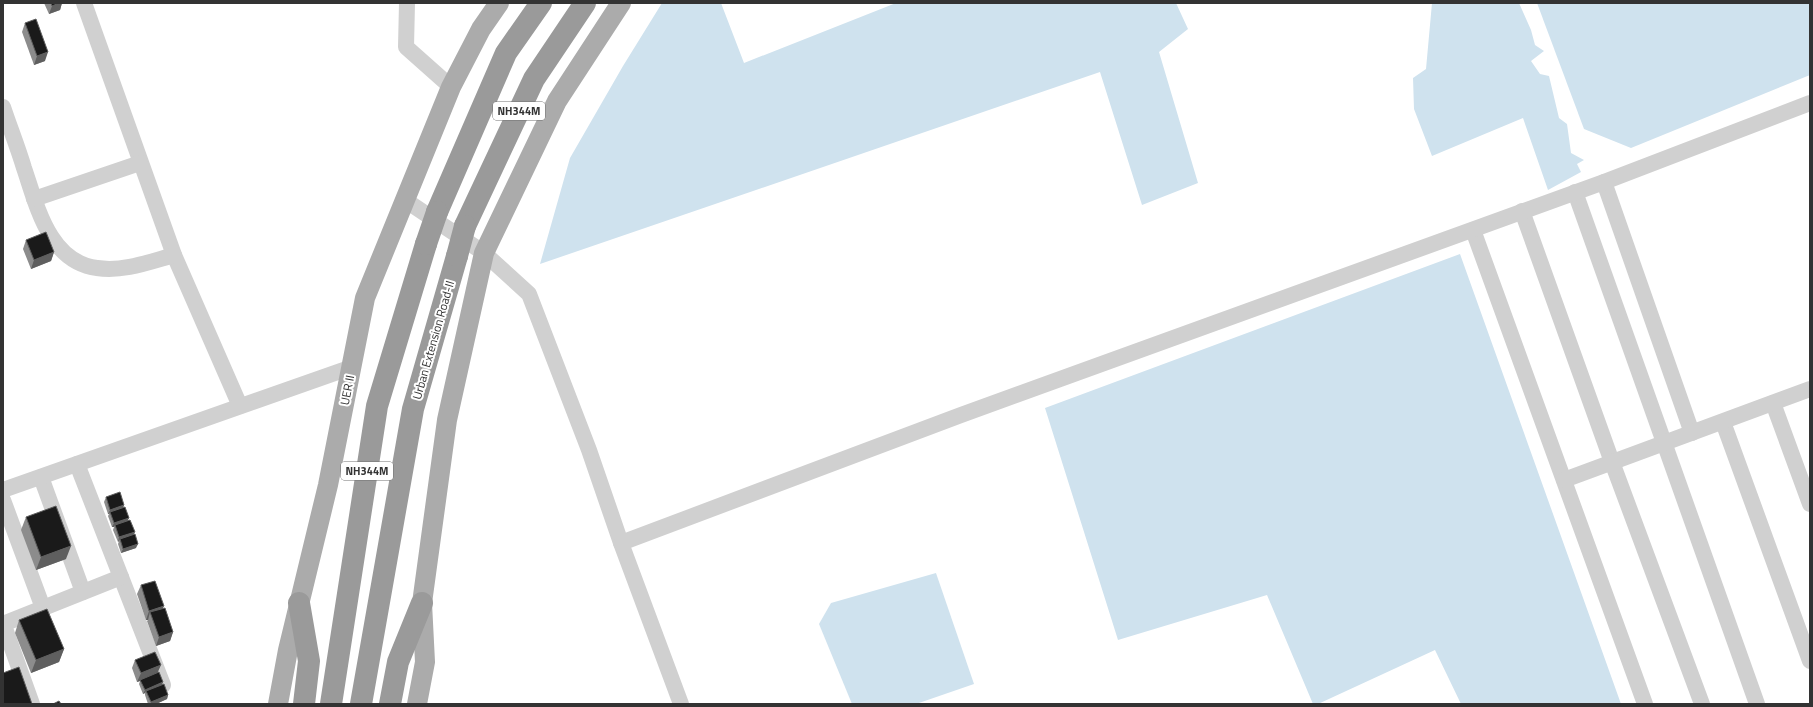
<svg xmlns="http://www.w3.org/2000/svg" width="1813" height="707" font-family="'Titillium Web',sans-serif">
  <style>
    .water { fill: #cfe2ee }
    .lines { fill: none; stroke-linecap: round; stroke-linejoin: round }
    .minor { stroke: #d0d0d0; stroke-width: 16 }
    .major { stroke: #ababab; stroke-width: 20 }
    .highway { stroke: #9a9a9a; stroke-width: 22 }
    .highway-bridge { stroke: #9a9a9a; stroke-width: 22 }
    .wall { fill: #8c8c8c }
    .shaded-wall { fill: #5f5f5f }
    .building { fill: #1a1a1a; stroke: #5f5f5f }
    .labels { text-anchor: middle; dominant-baseline: central; stroke-width: 4; stroke-linejoin: round; paint-order: stroke }
    .shield { fill: #fff; stroke: #707070; stroke-width: 1 }
    .shield-label { font-size: 11px; font-weight: bold; fill: #333 }
    .street-label { font-size: 12px; fill: #333; stroke: #fff }
  </style>
  <rect width="100%" height="100%" fill="#fff"/>
  <g class="water">
    <path d="M 662,3 L 721,3 L 744,63 L 896,3 L 1176,3 L 1188,29 L 1159,52 L 1198,183 L 1142,205 L 1100,72 L 540,264 L 570,158 L 623,66 Z"/>
    <path d="M 1432,3 L 1519,3 L 1531,30 L 1535,45 L 1544,51 L 1531,61 L 1540,74 L 1549,76 L 1559,118 L 1567,124 L 1571,153 L 1584,160 L 1577,164 L 1581,172 L 1548,190 L 1523,118 L 1432,156 L 1414,109 L 1413,78 L 1426,69 Z"/>
    <path d="M 1537,3 L 1810,3 L 1810,75 L 1631,148 L 1584,129 Z"/>
    <path d="M 1460,254 L 1621,704 L 1461,704 L 1435,650 L 1318,704 L 1313,704 L 1267,595 L 1118,640 L 1045,408 Z"/>
    <path d="M 936,573 L 974,684 L 916,704 L 852,704 L 819,624 L 831,603 Z"/>
  </g>
  <g class="lines">
    <g class="minor">
      <path d="M 84,3 L 174,255 L 240,406"/>
      <path d="M 407,3 L 406,47 L 451,87"/>
      <path d="M 3,107 C 10,128 18,148 24,168 C 37,206 49,262 97,268 C 123,272 149,262 174,255"/>
      <path d="M 1604,182 L 1692,433"/>
      <path d="M 1575,192 L 1757,704"/>
      <path d="M 34,199 L 140,163"/>
      <path d="M 405,200 L 484,253 L 529,294 L 589,450 L 621,543 L 681,704"/>
      <path d="M 1522,211 L 1612,462 L 1702,704"/>
      <path d="M 1473,230 L 1645,704"/>
      <path d="M 1773,403 L 1810,504"/>
      <path d="M 1723,422 L 1810,661"/>
      <path d="M 77,464 L 163,685"/>
      <path d="M 41,477 L 83,592"/>
      <path d="M 1564,480 L 1810,389"/>
      <path d="M 3,490 L 352,367"/>
      <path d="M 3,500 L 43,608"/>
      <path d="M 621,543 L 961,415 L 1604,182 L 1810,103"/>
      <path d="M 3,623 L 32,704"/>
      <path d="M 3,624 L 121,577"/>
    </g>
    <g class="major">
      <path d="M 278,704 L 288,650 L 328,485 L 365,298 L 451,87 L 481,29 L 499,3"/>
      <path d="M 417,704 L 425,662 L 422,603 L 447,420 L 484,253 L 557,101 L 621,3"/>
    </g>
    <g class="highway">
      <path d="M 437,212 L 506,53 L 541,3"/>
      <path d="M 465,226 L 534,79 L 585,3"/>
      <path d="M 299,603 L 309,661 L 304,704"/>
      <path d="M 331,704 L 377,406 L 426,244"/>
      <path d="M 361,704 L 413,409 L 457,256"/>
      <path d="M 390,704 L 398,662 L 422,603"/>
    </g>
    <g class="highway-bridge">
      <path d="M 426,244 L 437,212"/>
      <path d="M 457,256 L 465,226"/>
    </g>
  </g>
  <g class="wall">
    <path d="M 44,3 L 62,3 L 60,10 L 49,14 Z"/>
    <path d="M 25,23 L 45,61 L 34,65 L 22,32 Z"/>
    <path d="M 26,240 L 54,252 L 51,261 L 31,269 L 23,249 Z"/>
    <path d="M 106,497 L 124,505 L 123,507 L 129,518 L 127,521 L 134,535 L 136,548 L 121,553 L 118,544 L 119,541 L 118,542 L 113,530 L 114,527 L 112,527 L 108,516 L 109,514 L 108,514 L 104,502 Z"/>
    <path d="M 26,517 L 66,559 L 36,570 L 21,530 Z"/>
    <path d="M 141,585 L 163,608 L 173,632 L 170,641 L 156,646 L 147,621 L 148,620 L 146,620 L 137,594 Z"/>
    <path d="M 19,620 L 64,649 L 59,662 L 31,673 L 15,633 Z"/>
    <path d="M 135,660 L 158,672 L 163,682 L 162,684 L 168,695 L 167,699 L 156,704 L 148,704 L 145,695 L 145,693 L 143,694 L 139,684 L 140,681 L 137,682 L 132,668 Z"/>
  </g>
  <g class="shaded-wall">
    <path d="M 59,3 L 62,3 L 60,10 L 49,14 L 52,6 Z"/>
    <path d="M 48,52 L 45,61 L 34,65 L 37,56 Z"/>
    <path d="M 54,252 L 51,261 L 31,269 L 34,260 Z"/>
    <path d="M 124,505 L 123,509 L 110,512 L 109,514 L 108,514 L 110,510 Z"/>
    <path d="M 129,518 L 127,522 L 115,525 L 114,527 L 112,527 L 114,523 Z"/>
    <path d="M 135,532 L 133,536 L 120,539 L 119,541 L 118,542 L 119,537 Z"/>
    <path d="M 138,544 L 136,548 L 121,553 L 123,549 Z"/>
    <path d="M 71,546 L 66,559 L 36,570 L 41,557 Z"/>
    <path d="M 164,606 L 160,615 L 150,612 L 148,620 L 146,620 L 149,611 Z"/>
    <path d="M 173,632 L 170,641 L 156,646 L 159,637 Z"/>
    <path d="M 64,649 L 59,662 L 31,673 L 36,660 Z"/>
    <path d="M 161,665 L 157,674 L 140,680 L 140,681 L 137,682 L 141,673 Z"/>
    <path d="M 163,682 L 161,687 L 146,691 L 145,693 L 143,694 L 145,690 Z"/>
    <path d="M 168,695 L 167,699 L 156,704 L 150,704 L 151,702 Z"/>
  </g>
  <g class="building">
    <path d="M 51,3 L 59,3 L 52,6 Z"/>
    <path d="M 36,19 L 48,52 L 37,56 L 25,23 Z"/>
    <path d="M 46,232 L 54,252 L 34,260 L 26,240 Z"/>
    <path d="M 120,492 L 124,505 L 110,510 L 106,497 Z"/>
    <path d="M 56,506 L 71,546 L 41,557 L 26,517 Z"/>
    <path d="M 125,507 L 129,518 L 114,523 L 110,512 Z"/>
    <path d="M 130,520 L 135,532 L 119,537 L 115,525 Z"/>
    <path d="M 135,534 L 138,544 L 123,549 L 120,539 Z"/>
    <path d="M 155,581 L 164,606 L 149,611 L 141,585 Z"/>
    <path d="M 165,608 L 173,632 L 159,637 L 150,612 Z"/>
    <path d="M 47,609 L 64,649 L 36,660 L 19,620 Z"/>
    <path d="M 155,652 L 161,665 L 141,673 L 135,660 Z"/>
    <path d="M 19,667 L 32,704 L 3,704 L 3,673 Z"/>
    <path d="M 159,672 L 163,682 L 145,690 L 140,680 Z"/>
    <path d="M 164,684 L 168,695 L 151,702 L 146,691 Z"/>
    <path d="M 59,701 L 61,704 L 53,704 Z"/>
  </g>
  <g class="labels">
    <g class="shield">
      <rect x="493" y="102" width="52" height="18" rx="3"/>
      <rect x="341" y="462" width="52" height="18" rx="3"/>
    </g>
    <g class="shield-label">
      <text x="519" y="111">NH344M</text>
      <text x="367" y="471">NH344M</text>
    </g>
    <g class="street-label">
      <text transform="translate(433 340) rotate(-74)">Urban Extension Road-II</text>
      <text transform="translate(347 390) rotate(-79)">UER II</text>
    </g>
  </g>
  <rect width="1813" height="707" fill="none" stroke="#333333" stroke-width="8"/>
</svg>
